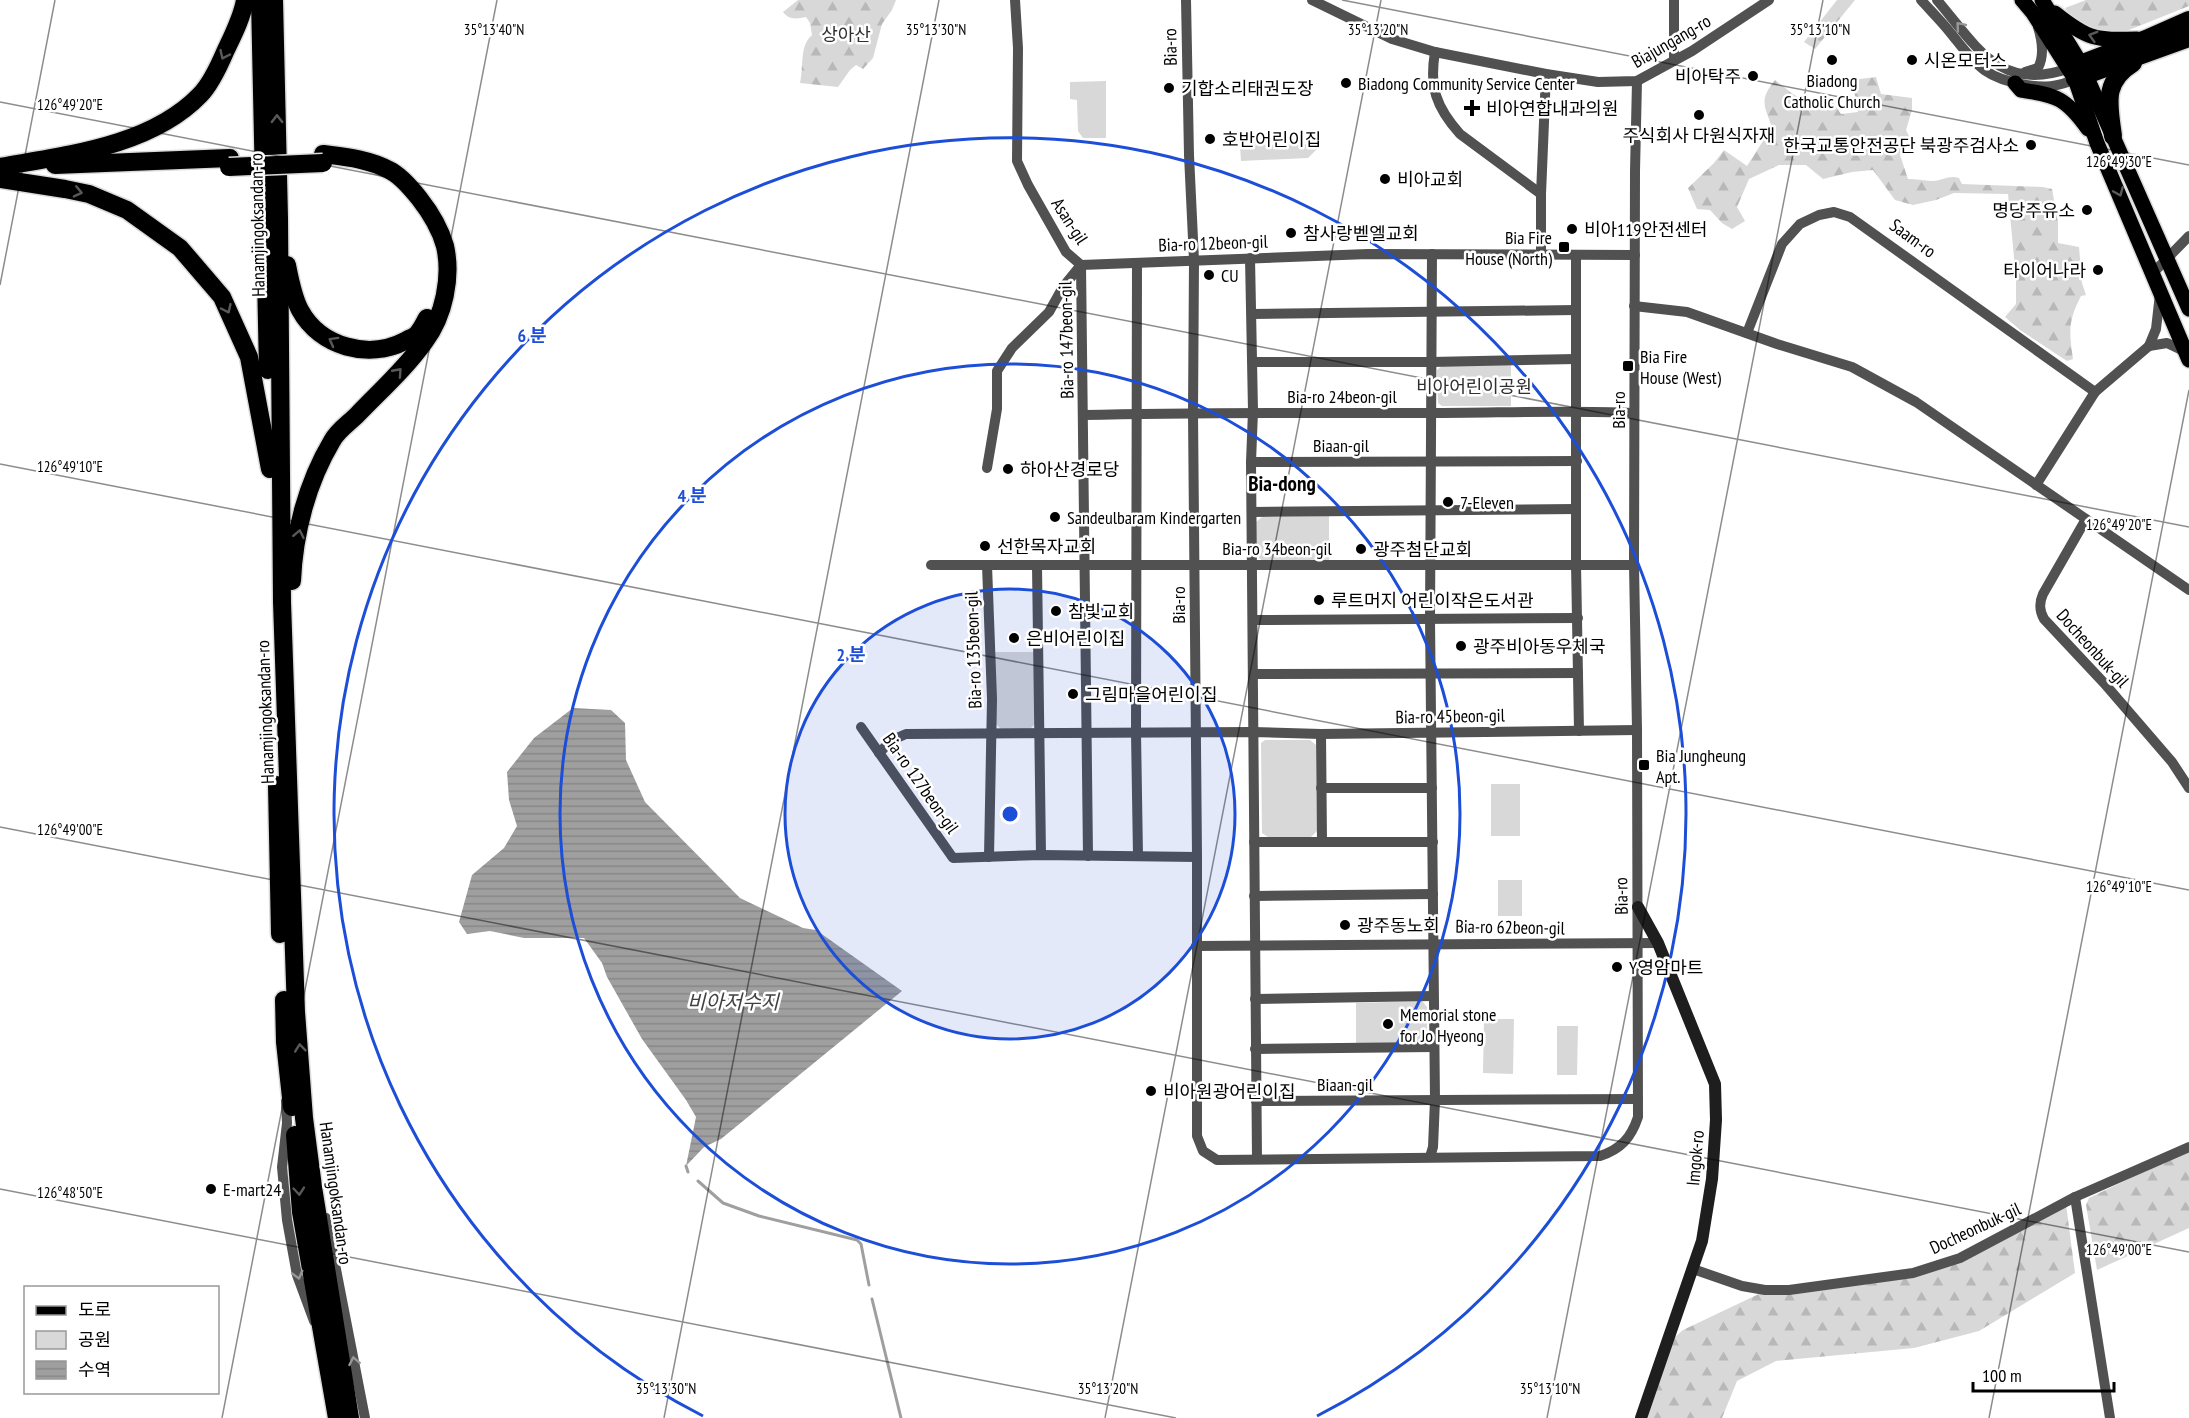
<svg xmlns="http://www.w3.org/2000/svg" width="2189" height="1418" font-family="'PT Sans Narrow','Noto Sans KR',sans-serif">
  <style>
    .forest { fill: url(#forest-firs) }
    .park { fill: #d8d8d8 }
    .water { fill: url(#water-rules) }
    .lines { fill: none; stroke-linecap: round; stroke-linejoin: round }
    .stream { stroke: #9f9f9f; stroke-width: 3 }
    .primary-casing { stroke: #dbdbdb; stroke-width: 18 }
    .highway-casing { stroke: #dbdbdb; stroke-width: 21 }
    .street { stroke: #515151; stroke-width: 10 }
    .secondary { stroke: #1e1e1e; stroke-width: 12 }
    .primary { stroke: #000; stroke-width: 15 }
    .highway { stroke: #000; stroke-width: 18 }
    .highway-bridge-casing { stroke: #dbdbdb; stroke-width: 21; stroke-linecap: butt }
    .highway-bridge { stroke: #000; stroke-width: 18 }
    .oneway { stroke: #979797 }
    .oneway2 { stroke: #595959 }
    .ticks { fill: none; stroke: #000; stroke-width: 1.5; stroke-opacity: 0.45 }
    .ring { fill: none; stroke: #1d4ed8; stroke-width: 3 }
    .poi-dot { fill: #000; stroke: #fff; stroke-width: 2 }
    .labels { text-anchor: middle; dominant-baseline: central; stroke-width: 5; stroke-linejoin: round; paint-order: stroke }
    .park-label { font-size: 18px; fill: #2f2f2f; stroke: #fff }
    .street-label { font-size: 18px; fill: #000; stroke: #fff }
    .poi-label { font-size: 18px; fill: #000; stroke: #fff; text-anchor: start }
    .water-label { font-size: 20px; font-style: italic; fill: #404040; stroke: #fff }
    .quarter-label { font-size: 21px; font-weight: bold; fill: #000; stroke: #fff }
    .ticks-label { font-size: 15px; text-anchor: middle; fill: #000; stroke: #fff; stroke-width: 5; stroke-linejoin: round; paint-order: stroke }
    .centre { fill: #1d4ed8; stroke: #fff; stroke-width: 3 }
    .ring-label { font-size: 18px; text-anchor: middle; font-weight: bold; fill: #1d4ed8; stroke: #fff; stroke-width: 5; stroke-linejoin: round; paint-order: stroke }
  </style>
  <defs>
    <pattern id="forest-firs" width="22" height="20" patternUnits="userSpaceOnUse" patternTransform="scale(1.5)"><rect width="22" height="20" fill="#d8d8d8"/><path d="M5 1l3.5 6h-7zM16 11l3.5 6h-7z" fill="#b8b8b8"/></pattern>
    <pattern id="water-rules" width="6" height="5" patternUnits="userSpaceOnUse" patternTransform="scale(1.5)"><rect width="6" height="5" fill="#9f9f9f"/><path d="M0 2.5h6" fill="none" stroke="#878787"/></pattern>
  </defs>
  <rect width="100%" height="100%" fill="#fff"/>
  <g class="forest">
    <path d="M 798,0 L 896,0 L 892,10 L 882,24 L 873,58 L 863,69 L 856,65 L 850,70 L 838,87 L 800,83 C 804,67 799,46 812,35 L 810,23 L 806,17 C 796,19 789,20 783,12 Z"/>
    <path d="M 1837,0 L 1855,0 L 1815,49 L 1804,42 Z"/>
    <path d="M 2086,0 L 2189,0 L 2189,6 L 2114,36 L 2078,27 L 2065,8 Z"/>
    <path d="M 1876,77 L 1881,94 L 1912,98 L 1912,110 L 1906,130 L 1911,140 L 1900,155 L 1908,179 C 1917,179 1926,181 1934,181 C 1944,180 1949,175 1959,178 L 1962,184 L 2043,187 L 2052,189 L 2058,222 L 2058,243 L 2079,247 L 2082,283 L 2086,295 L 2081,296 C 2068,321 2069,331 2073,359 L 2067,361 L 2020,330 L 2005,317 L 2016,304 L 2016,278 L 2008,194 L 1954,193 L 1936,200 L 1913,205 L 1895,200 L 1873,170 L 1852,172 L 1823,179 L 1806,165 L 1779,165 L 1749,179 L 1737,207 L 1745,221 L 1732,229 L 1722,223 L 1710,210 L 1697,209 L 1688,188 L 1714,163 L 1724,150 L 1747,166 L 1772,127 C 1764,105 1759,100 1775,80 C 1795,95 1805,108 1832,101 L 1841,114 L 1858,112 L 1852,80 Z"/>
    <path d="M 2189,1150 L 2189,1228 L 2097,1270 L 2086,1205 L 2089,1198 Z"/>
    <path d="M 2066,1204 L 2075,1273 L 1979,1331 L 1914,1348 L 1776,1361 L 1737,1381 L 1722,1418 L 1647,1418 L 1675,1337 L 1683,1330 L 1763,1292 L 1922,1271 Z"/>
  </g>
  <g class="park">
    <path d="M 1106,81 L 1106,138 L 1083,138 L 1078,131 L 1077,100 L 1070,99 L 1070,82 Z"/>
    <path d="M 1322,144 L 1308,158 L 1241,161 L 1240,145 Z"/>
    <path d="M 1443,365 L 1511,365 L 1511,406 L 1442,406 L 1438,403 L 1437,370 Z"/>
    <path d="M 1329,516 L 1329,560 L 1262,561 L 1256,554 L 1256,522 L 1262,517 Z"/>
    <path d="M 994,652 L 1035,652 L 1036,723 L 1030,729 L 1001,729 L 995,723 Z"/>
    <path d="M 1265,740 L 1310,740 L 1316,745 L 1317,831 L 1311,837 L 1268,837 L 1262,833 L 1261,743 Z"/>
    <rect x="1491" y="784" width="29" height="52"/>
    <rect x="1498" y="880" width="24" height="36"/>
    <path d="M 1422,1001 L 1427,1007 L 1427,1038 L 1422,1043 L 1356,1045 L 1356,1003 Z"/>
    <path d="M 1484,1019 L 1514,1019 L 1513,1074 L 1483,1073 Z"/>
    <path d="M 1557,1026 L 1578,1026 L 1577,1075 L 1557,1075 Z"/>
  </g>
  <path class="water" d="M 573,708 L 611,710 L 625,723 L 626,760 L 645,802 L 740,898 L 803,928 L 816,930 L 902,991 L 721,1139 L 704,1147 L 686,1166 L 696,1117 L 686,1100 L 642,1039 L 607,977 L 602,963 L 584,938 L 524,938 L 490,931 L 467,934 L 459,922 L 472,875 L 504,848 L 517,826 L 509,800 L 507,772 L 534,738 Z"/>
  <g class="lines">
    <g class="stream">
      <path d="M 686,1166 L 688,1172"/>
      <path d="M 698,1181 L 723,1203 L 759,1216 L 857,1240 L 861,1244 L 869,1285"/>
      <path d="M 872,1299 L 901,1418"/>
    </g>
    <defs>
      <g id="primary">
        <path d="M 2022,0 L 2033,13 L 2075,79 L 2097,143 L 2189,360"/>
        <path d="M 2042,0 L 2081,64 L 2189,309"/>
        <path d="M 2055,13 C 2089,40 2095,40 2137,39"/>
        <path d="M 2015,83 L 2021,90 C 2056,95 2066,98 2088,129"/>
      </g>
      <g id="highway">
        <path d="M 260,0 L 268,370"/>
        <path d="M 274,0 L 279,218 L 282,602 L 296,1012 L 304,1118 L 313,1187 L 350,1418"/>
        <path d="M 2070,68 L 2146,39 L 2189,20"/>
        <path d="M 2075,79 L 2189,38"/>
        <path d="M 2113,136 C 2109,105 2102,82 2133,63"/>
        <path d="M 55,165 L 230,158"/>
        <path d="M 0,167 C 67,155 151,146 200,95 C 211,84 219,66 225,52 C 233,35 242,18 245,0"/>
        <path d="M 0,179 L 65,189 L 89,194 L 127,210 L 180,248 L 222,297 L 249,357 L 270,469"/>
        <path d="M 287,265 C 290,280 293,297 300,310 C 320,347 369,360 405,341 C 408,339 414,337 417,334 C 421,330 424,323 427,318"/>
        <path d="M 292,581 C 294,533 307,483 332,441 C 337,431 349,423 357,415 C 380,391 406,368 425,341 C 444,316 452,277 445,246 C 440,228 430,212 419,198 C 411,188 400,175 389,170 C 368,159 346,157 323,154"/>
        <path d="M 277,785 L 280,934"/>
        <path d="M 284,1000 L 285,1042 L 292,1107"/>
        <path d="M 295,1135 L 301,1212 L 337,1418"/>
      </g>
    </defs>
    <use href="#primary" class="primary-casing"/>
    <use href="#highway" class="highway-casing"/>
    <g class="street">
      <path d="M 1015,0 L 1018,48 L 1017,161 L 1028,185 L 1066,252 L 1081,265"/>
      <path d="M 1186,0 L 1189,155 L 1194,260 L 1193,413 L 1197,857 L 1197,1136 L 1203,1151 L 1217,1160 L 1600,1156 C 1621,1149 1631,1138 1638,1117 L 1637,730 L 1634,565 L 1635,171 L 1637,81"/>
      <path d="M 1312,0 L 1392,39 L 1435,52 L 1546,74 L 1598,82 L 1637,81 L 1692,51 L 1769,0"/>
      <path d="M 1674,0 L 1674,60"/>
      <path d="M 1921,0 C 1930,10 1940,20 1949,31 C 1975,63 1982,78 2026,85 C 2044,88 2058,87 2075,79"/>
      <path d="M 1937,0 C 1977,47 2000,93 2070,68"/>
      <path d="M 1435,52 C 1429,87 1436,107 1460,134 L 1541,194"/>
      <path d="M 2025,72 L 2038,68 C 2045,55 2042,40 2038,27"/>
      <path d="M 1541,255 L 1541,194 L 1546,74"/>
      <path d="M 1576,256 L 1576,564 L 1579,731"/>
      <path d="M 1250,258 L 1253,411 L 1251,462 L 1257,1159"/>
      <path d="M 1137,263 L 1136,733 L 1138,856"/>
      <path d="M 1081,265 L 1088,856"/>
      <path d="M 1081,265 L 1368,254 L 1635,255"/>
      <path d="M 2153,273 L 2189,236"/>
      <path d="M 2160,294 L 2156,329 L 2149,346 L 2167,343 L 2186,352"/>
      <path d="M 1634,306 L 1687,312 L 1777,344 L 1852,367 L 1916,402 L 2189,590"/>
      <path d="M 1252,314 L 1576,310"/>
      <path d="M 1747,333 L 1782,244 L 1800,224 L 1819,215 L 1834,212 L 1850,217 L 2095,392"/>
      <path d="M 1253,362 L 1431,362 L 1576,359"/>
      <path d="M 1084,415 C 1199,412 1314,413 1429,413 C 1498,413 1566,410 1634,413"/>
      <path d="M 1251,462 L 1577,461"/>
      <path d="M 987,468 L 997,409 L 997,371 L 1012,348 L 1049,312 L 1063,287 L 1081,265"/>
      <path d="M 2036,485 L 2095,392 L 2149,346"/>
      <path d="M 1252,512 L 1576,509"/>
      <path d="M 2086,519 L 2043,594 C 2039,603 2039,610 2044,619 L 2104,683 L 2172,762 L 2189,788"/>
      <path d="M 931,565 L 1634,565"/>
      <path d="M 987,565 L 992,699 L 989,857"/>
      <path d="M 1037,566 L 1041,855"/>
      <path d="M 1253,620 L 1578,618"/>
      <path d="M 1253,674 L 1578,673"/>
      <path d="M 861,727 L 953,858 L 1041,855 L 1197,857"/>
      <path d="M 1321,734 L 1322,842"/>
      <path d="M 879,753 L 892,740 L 906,734 L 1253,732 L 1321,734 L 1637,730"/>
      <path d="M 1321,788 L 1432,788"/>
      <path d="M 1254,842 L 1433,842"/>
      <path d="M 1254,896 L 1433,894"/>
      <path d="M 1196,946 L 1658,943"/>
      <path d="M 1255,999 L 1433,996"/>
      <path d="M 1255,1049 L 1434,1047"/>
      <path d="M 286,1101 L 287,1123 L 282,1167 L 287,1220 L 297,1275 L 314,1321"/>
      <path d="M 1256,1101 L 1638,1099"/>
      <path d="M 1430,1157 L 1433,1147 L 1435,1100 L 1430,619 L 1432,254"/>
      <path d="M 2075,1197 L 2110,1418"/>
      <path d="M 326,1218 L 365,1418"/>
      <path d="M 1693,1269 L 1742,1286 L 1765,1290 L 1789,1290 L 1913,1273 L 1960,1258 L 2075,1197 L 2189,1147"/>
    </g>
    <path class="secondary" d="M 1638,907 L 1658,943 L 1715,1084 L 1716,1120 L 1712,1179 L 1702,1241 L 1641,1418"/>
    <use href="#primary" class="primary"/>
    <use href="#highway" class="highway"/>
    <defs>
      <path id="highway-bridge" d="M 229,167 L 323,163"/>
    </defs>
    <use href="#highway-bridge" class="highway-bridge-casing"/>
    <use href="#highway-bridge" class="highway-bridge"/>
  </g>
  <defs><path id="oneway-chevron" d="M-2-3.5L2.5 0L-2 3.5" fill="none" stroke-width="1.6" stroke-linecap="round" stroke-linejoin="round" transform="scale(1.5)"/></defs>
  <g class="oneway">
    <use href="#oneway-chevron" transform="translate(1960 26) rotate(-130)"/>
    <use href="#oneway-chevron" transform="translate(298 1275) rotate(75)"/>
    <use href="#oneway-chevron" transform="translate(354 1361) rotate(-101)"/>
  </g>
  <g class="oneway2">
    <use href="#oneway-chevron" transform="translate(2093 36) rotate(-164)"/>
    <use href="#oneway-chevron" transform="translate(224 55) rotate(115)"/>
    <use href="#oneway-chevron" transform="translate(277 119) rotate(-91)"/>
    <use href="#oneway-chevron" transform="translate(78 192) rotate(13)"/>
    <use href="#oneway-chevron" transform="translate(2119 192) rotate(67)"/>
    <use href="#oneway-chevron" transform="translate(227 309) rotate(65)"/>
    <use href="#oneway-chevron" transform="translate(333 341) rotate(-151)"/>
    <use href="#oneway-chevron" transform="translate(398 372) rotate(-48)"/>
    <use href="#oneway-chevron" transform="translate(299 534) rotate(-79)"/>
    <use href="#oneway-chevron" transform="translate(300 1048) rotate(-96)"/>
    <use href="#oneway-chevron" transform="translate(299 1191) rotate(85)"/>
  </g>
  <path class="ticks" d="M 1342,0 L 2189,165M 0,102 L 2189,527M 0,285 L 55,0M 0,464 L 2189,890M 0,827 L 2189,1252M 0,1189 L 1176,1418M 222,1418 L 497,0M 664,1418 L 939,0M 1105,1418 L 1381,0M 1547,1418 L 1823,0M 1989,1418 L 2189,390"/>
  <circle cx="1010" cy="814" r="225" fill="#1d4ed8" fill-opacity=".12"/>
  <g class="ring">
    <circle cx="1010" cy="814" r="225"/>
    <circle cx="1010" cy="814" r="450"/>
    <path d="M703 1416A676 676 0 1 1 1317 1416"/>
  </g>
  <g class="poi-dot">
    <circle cx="1832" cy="60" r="6"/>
    <circle cx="1912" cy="60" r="6"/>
    <circle cx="1753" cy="76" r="6"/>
    <circle cx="1346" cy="83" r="6"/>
    <circle cx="1169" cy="88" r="6"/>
    <path d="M1469 99h6v6h6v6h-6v6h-6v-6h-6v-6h6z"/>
    <circle cx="1699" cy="115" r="6"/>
    <circle cx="1210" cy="139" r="6"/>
    <circle cx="2031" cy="145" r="6"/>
    <circle cx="1385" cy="179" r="6"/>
    <circle cx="2087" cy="210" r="6"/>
    <circle cx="1572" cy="229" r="6"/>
    <circle cx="1291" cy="233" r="6"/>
    <rect x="1558" y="241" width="12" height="12" rx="3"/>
    <circle cx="2098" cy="270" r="6"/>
    <circle cx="1209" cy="275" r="6"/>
    <rect x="1622" y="360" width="12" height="12" rx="3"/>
    <circle cx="1008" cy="469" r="6"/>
    <circle cx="1448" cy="502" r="6"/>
    <circle cx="1055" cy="517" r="6"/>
    <circle cx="985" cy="546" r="6"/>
    <circle cx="1361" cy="549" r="6"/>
    <circle cx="1319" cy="600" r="6"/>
    <circle cx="1056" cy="611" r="6"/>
    <circle cx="1014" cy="638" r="6"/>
    <circle cx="1461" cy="646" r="6"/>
    <circle cx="1073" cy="694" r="6"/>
    <rect x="1638" y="759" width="12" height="12" rx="3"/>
    <circle cx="1345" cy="925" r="6"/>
    <circle cx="1617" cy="967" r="6"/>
    <circle cx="1388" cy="1024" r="6"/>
    <circle cx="1151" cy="1091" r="6"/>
    <circle cx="211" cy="1189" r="6"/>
  </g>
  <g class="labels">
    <g class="park-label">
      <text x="846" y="34">상아산</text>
      <text x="1474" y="386">비아어린이공원</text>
    </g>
    <g class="street-label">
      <text transform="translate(1671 41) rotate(-30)">Biajungang-ro</text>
      <text transform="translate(1170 47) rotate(-91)">Bia-ro</text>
      <text transform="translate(1070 221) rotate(57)">Asan-gil</text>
      <text transform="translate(257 225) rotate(-91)">Hanamjingoksandan-ro</text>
      <text transform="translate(1913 238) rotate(36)">Saam-ro</text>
      <text transform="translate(1213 243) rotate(-2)">Bia-ro 12beon-gil</text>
      <text transform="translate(1066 340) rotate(-91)">Bia-ro 147beon-gil</text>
      <text x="1342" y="396">Bia-ro 24beon-gil</text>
      <text transform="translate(1618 410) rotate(-90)">Bia-ro</text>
      <text x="1341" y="445">Biaan-gil</text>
      <text x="1277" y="548">Bia-ro 34beon-gil</text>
      <text transform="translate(1178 605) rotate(-90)">Bia-ro</text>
      <text transform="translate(2093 648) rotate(48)">Docheonbuk-gil</text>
      <text transform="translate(973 650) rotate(-92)">Bia-ro 135beon-gil</text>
      <text transform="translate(265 712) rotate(-92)">Hanamjingoksandan-ro</text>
      <text transform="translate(1450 716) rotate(-1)">Bia-ro 45beon-gil</text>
      <text transform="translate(921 783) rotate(55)">Bia-ro 127beon-gil</text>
      <text transform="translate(1621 896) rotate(-91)">Bia-ro</text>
      <text transform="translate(1510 927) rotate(1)">Bia-ro 62beon-gil</text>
      <text x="1345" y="1084">Biaan-gil</text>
      <text transform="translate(1695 1158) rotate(-85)">Imgok-ro</text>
      <text transform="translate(336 1193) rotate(82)">Hanamjingoksandan-ro</text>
      <text transform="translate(1975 1228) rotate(-25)">Docheonbuk-gil</text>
    </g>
    <g class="poi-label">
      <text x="1924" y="60">시온모터스</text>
      <text x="1741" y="76" text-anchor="end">비아탁주</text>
      <text x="1832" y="80" text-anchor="middle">Biadong<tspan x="1832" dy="21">Catholic Church</tspan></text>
      <text x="1358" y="83">Biadong Community Service Center</text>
      <text x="1181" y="88">기합소리태권도장</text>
      <text x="1486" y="108">비아연합내과의원</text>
      <text x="1699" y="135" text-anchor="middle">주식회사 다원식자재</text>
      <text x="1222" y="139">호반어린이집</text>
      <text x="2019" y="145" text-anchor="end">한국교통안전공단 북광주검사소</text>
      <text x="1397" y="179">비아교회</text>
      <text x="2075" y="210" text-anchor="end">명당주유소</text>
      <text x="1584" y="229">비아119안전센터</text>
      <text x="1303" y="233">참사랑벧엘교회</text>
      <text x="1552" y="237" text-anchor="end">Bia Fire<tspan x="1552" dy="21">House (North)</tspan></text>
      <text x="2086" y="270" text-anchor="end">타이어나라</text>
      <text x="1221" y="275">CU</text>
      <text x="1640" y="356">Bia Fire<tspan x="1640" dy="21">House (West)</tspan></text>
      <text x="1020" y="469">하아산경로당</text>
      <text x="1460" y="502">7-Eleven</text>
      <text x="1067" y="517">Sandeulbaram Kindergarten</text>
      <text x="997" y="546">선한목자교회</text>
      <text x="1373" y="549">광주첨단교회</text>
      <text x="1331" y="600">루트머지 어린이작은도서관</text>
      <text x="1068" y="611">참빛교회</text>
      <text x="1026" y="638">은비어린이집</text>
      <text x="1473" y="646">광주비아동우체국</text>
      <text x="1085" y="694">그림마을어린이집</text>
      <text x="1656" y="755">Bia Jungheung<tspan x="1656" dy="21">Apt.</tspan></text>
      <text x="1357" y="925">광주동노회</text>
      <text x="1629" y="967">Y영암마트</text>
      <text x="1400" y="1014">Memorial stone<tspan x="1400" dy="21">for Jo Hyeong</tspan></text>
      <text x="1163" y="1091">비아원광어린이집</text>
      <text x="223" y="1189">E-mart24</text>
    </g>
    <g class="water-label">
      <text x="733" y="1002">비아저수지</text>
    </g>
    <g class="quarter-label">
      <text x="1282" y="483">Bia-dong</text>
    </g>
  </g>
  <g class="ticks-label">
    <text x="494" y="35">35°13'40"N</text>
    <text x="936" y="35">35°13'30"N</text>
    <text x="1378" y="35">35°13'20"N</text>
    <text x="1820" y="35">35°13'10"N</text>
    <text x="70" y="110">126°49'20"E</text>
    <text x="2119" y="167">126°49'30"E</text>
    <text x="70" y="472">126°49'10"E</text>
    <text x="2119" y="530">126°49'20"E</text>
    <text x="70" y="835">126°49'00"E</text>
    <text x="2119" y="892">126°49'10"E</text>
    <text x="70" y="1198">126°48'50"E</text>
    <text x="2119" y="1255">126°49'00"E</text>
    <text x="666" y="1394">35°13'30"N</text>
    <text x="1108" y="1394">35°13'20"N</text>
    <text x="1550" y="1394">35°13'10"N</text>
  </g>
  <circle cx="1010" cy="814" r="9" class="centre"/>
  <g class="ring-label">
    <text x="532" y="342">6 분</text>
    <text x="692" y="502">4 분</text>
    <text x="851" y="661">2 분</text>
  </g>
  <rect x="24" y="1286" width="195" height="108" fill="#ffffff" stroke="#999999" stroke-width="1.5"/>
  <rect x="36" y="1306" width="30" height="9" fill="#000000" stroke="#999999" stroke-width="1.5"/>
  <text x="78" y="1316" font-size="18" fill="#000000">도로</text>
  <rect x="36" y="1331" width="30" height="18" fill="#d8d8d8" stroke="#999999" stroke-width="1.5"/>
  <text x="78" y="1346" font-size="18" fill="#000000">공원</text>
  <rect x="36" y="1361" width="30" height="18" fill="url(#water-rules)" stroke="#999999" stroke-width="1.5"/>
  <text x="78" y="1376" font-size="18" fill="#000000">수역</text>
  <path d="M1973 1382v9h141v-9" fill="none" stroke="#000000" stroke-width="3"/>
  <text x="1982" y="1382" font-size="18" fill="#000000" stroke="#ffffff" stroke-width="4.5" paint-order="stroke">100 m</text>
</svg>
